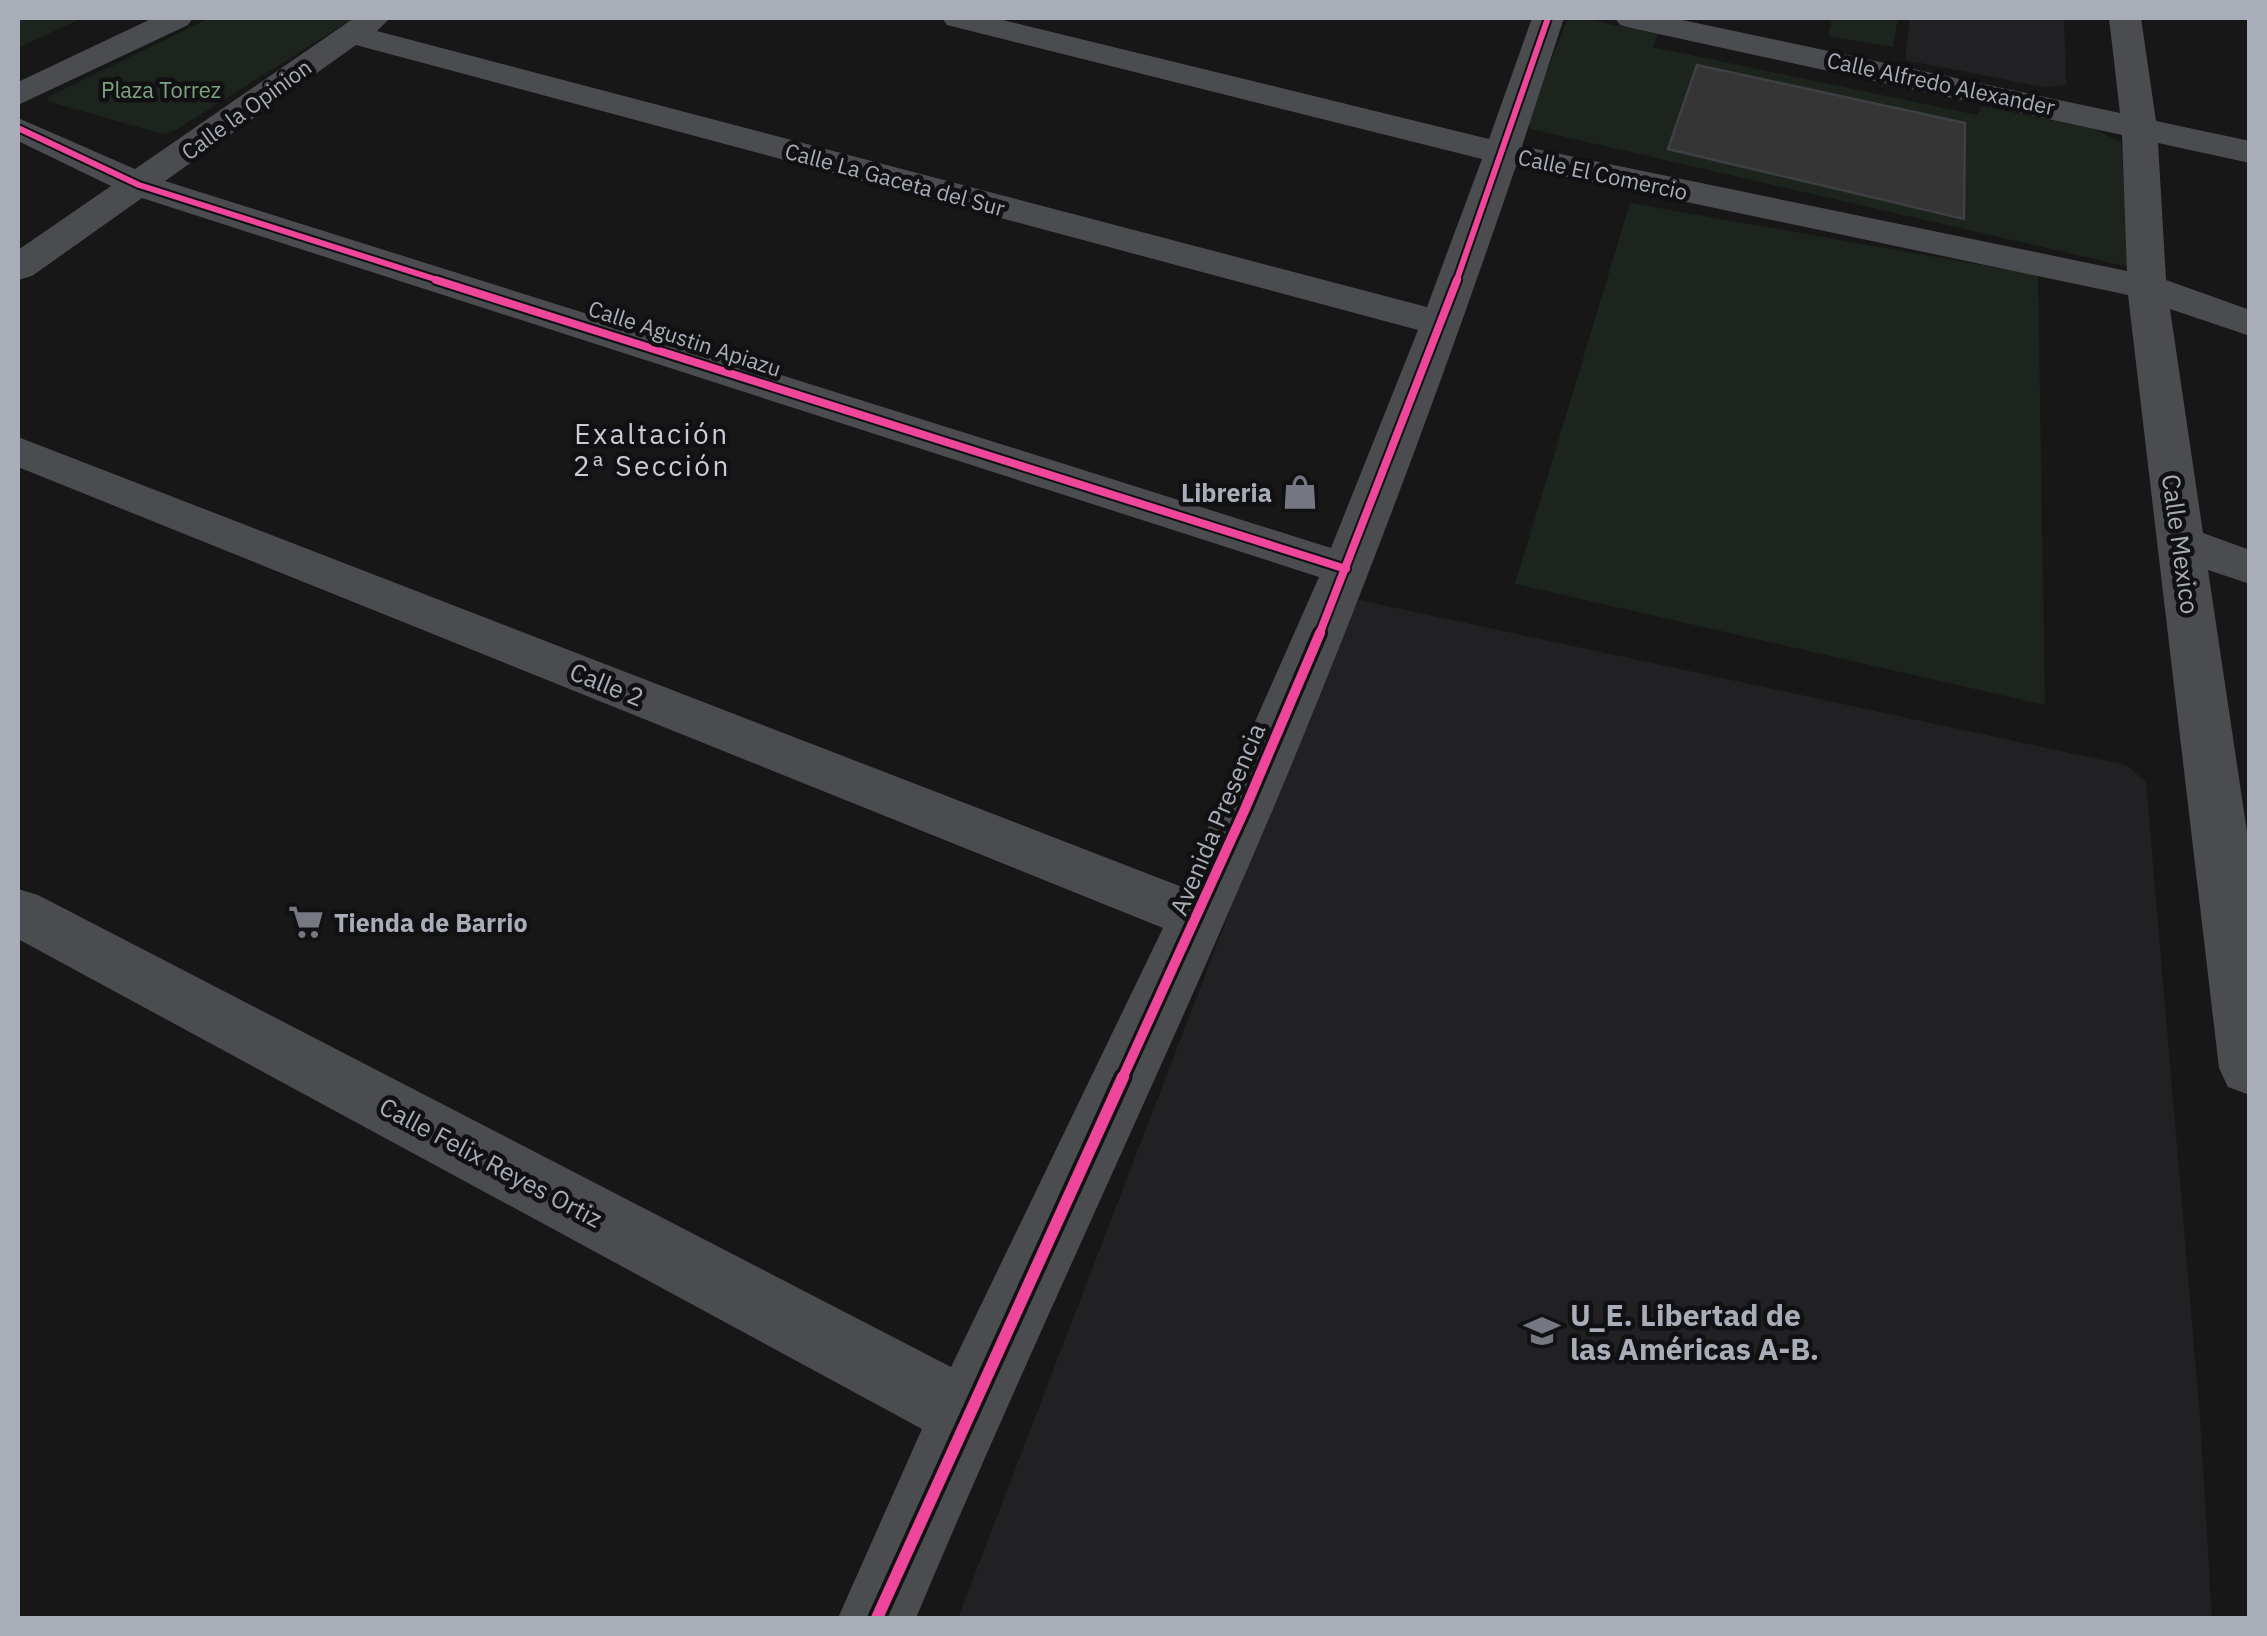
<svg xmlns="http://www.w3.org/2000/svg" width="2267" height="1636" font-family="'IBM Plex Sans',sans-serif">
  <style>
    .built { fill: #212123 }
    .green { fill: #1d241e }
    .building { fill: #353536; stroke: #3f4043; stroke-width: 2.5 }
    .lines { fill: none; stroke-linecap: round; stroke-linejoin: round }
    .minor { fill: #4b4c50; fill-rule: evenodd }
    .cycleway-far3-casing { stroke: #111113; stroke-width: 10 }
    .cycleway-far2-casing { stroke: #111113; stroke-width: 12 }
    .cycleway-far1-casing { stroke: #111113; stroke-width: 16 }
    .cycleway-casing { stroke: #111113; stroke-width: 19 }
    .cycleway-far3 { stroke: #ed469a; stroke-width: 6 }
    .cycleway-far2 { stroke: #ed469a; stroke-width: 8 }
    .cycleway-far1 { stroke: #ed469a; stroke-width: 10 }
    .cycleway { stroke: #ed469a; stroke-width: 12 }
    .labels { text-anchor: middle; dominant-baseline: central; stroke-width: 9; stroke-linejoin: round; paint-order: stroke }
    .far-street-label { font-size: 22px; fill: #a8adb8; stroke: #111113 }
    .far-park-label { font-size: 22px; fill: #7fa381; stroke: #111113 }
    .poi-label { font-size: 25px; font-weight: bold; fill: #a8adb8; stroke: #111113; text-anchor: end }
    .street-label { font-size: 25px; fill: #a8adb8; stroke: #111113 }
    .neighbourhood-label { font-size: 28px; letter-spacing: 2.5px; fill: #c9ccd4; stroke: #111113 }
    .near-poi-label { font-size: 30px; font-weight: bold; fill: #a8adb8; stroke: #111113; text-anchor: start }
  </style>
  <rect width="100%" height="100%" fill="#171717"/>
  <g class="built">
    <path d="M 1910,18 L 2064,18 L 2066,85 L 2043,87 L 1905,60 Z"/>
    <path d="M 1350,598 L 2126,765 L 2146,782 L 2200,1417 L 2212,1618 L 958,1618 Z"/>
  </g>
  <g class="green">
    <path d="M 18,18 L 82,18 L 18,48 Z"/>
    <path d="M 209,18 L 354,18 L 174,131 L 162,134 L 47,101 L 48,97 Z"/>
    <path d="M 1580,18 L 1658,34 L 1653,47 L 1977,115 L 1982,106 L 2094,129 L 2121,142 L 2129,267 L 1531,129 L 1527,120 L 1567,21 Z"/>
    <path d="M 1832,18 L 1898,18 L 1893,47 L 1828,36 Z"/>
    <path d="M 1630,203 L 2038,275 L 2045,705 L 1515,584 Z"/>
  </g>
  <path class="building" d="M 1697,65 L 1965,123 L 1964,219 L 1668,149 Z"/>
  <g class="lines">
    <g class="minor">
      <path d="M 153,18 L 193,18 L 188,25 L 18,105 L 18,82 Z"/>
      <path d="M 354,18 L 390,18 L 377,31 L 1427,307 L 1482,159 L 947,25 L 942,18 L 995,18 L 1489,139 L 1532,18 L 1564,18 L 1522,146 L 2127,271 L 2122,135 L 1631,28 L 1620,25 L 1615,18 L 1673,18 L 2120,113 L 2109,18 L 2141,18 L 2156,121 L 2250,141 L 2250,163 L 2158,143 L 2166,280 L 2250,310 L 2250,336 L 2170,309 L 2203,533 L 2250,550 L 2250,584 L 2208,570 L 2250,852 L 2250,1095 L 2228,1087 L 2219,1068 L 2128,295 L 1516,166 C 1442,383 1362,598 1273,809 C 1158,1081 1030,1346 916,1618 L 838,1618 L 922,1429 L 18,939 L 18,889 L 38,895 L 951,1367 L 1163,928 L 18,467 L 18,437 L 1182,887 L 1319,577 L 142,198 L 32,276 L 18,280 L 18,250 L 111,186 L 18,141 L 18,118 L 135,169 ZM 356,45 L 1418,330 L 1331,548 L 165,181 Z"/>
    </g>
    <defs>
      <g id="cycleway-far3">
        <path d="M 18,128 L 139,185 L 444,282"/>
        <path d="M 1456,282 L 1548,18"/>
      </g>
      <g id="cycleway-far2">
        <path d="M 436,280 L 1346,569"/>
        <path d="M 1319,635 L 1457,280"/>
      </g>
      <path id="cycleway-far1" d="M 1122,1079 L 1245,809 L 1320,633"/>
      <path id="cycleway" d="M 877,1618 L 1123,1077"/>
    </defs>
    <use href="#cycleway-far3" class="cycleway-far3-casing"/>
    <use href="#cycleway-far2" class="cycleway-far2-casing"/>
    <use href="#cycleway-far1" class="cycleway-far1-casing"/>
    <use href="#cycleway" class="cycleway-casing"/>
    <use href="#cycleway-far3" class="cycleway-far3"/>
    <use href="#cycleway-far2" class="cycleway-far2"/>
    <use href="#cycleway-far1" class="cycleway-far1"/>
    <use href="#cycleway" class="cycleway"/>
  </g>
  <defs>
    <symbol id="shop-bare" viewBox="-9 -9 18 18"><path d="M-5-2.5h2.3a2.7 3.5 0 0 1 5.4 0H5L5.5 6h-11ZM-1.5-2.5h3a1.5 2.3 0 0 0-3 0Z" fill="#757880" stroke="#111113" stroke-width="2.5" paint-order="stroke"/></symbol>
    <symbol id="supermarket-bare" viewBox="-9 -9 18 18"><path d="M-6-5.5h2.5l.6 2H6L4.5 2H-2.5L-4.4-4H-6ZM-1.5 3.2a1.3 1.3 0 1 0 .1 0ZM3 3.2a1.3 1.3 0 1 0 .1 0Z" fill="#757880" stroke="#111113" stroke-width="2.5" paint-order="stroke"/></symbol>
    <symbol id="school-bare" viewBox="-9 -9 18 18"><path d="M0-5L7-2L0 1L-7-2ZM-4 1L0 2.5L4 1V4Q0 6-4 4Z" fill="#757880" stroke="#111113" stroke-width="2.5" paint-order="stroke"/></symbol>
  </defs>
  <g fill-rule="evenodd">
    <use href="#shop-bare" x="1275" y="467" width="50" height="50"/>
    <use href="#supermarket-bare" x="281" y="897" width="50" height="50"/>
    <use href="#school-bare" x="1517" y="1306" width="50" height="50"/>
  </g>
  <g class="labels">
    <g class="far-street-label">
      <text transform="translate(1941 83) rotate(12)">Calle Alfredo Alexander</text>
      <text transform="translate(246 109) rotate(-36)">Calle la Opinion</text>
      <text transform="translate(1603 174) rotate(12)">Calle El Comercio</text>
      <text transform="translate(895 179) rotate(15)">Calle La Gaceta del Sur</text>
      <text transform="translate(685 338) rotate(18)">Calle Agustin Apiazu</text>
    </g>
    <g class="far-park-label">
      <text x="161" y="89">Plaza Torrez</text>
    </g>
    <g class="poi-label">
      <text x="1272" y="492">Libreria</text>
      <text x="334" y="922" text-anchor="start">Tienda de Barrio</text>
    </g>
    <g class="street-label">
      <text transform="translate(2181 544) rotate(82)">Calle Mexico</text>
      <text transform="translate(607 684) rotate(22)">Calle 2</text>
      <text transform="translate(1217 819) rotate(-67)">Avenida Presencia</text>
      <text transform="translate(491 1162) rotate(28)">Calle Felix Reyes Ortiz</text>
    </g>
    <g class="neighbourhood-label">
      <text x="652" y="433">Exaltación<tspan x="652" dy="32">2ª Sección</tspan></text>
    </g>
    <g class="near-poi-label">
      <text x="1570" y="1314">U_E. Libertad de<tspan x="1570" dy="34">las Américas A-B.</tspan></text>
    </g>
  </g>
  <rect width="2267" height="1636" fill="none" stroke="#a8adb8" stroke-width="40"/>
</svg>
